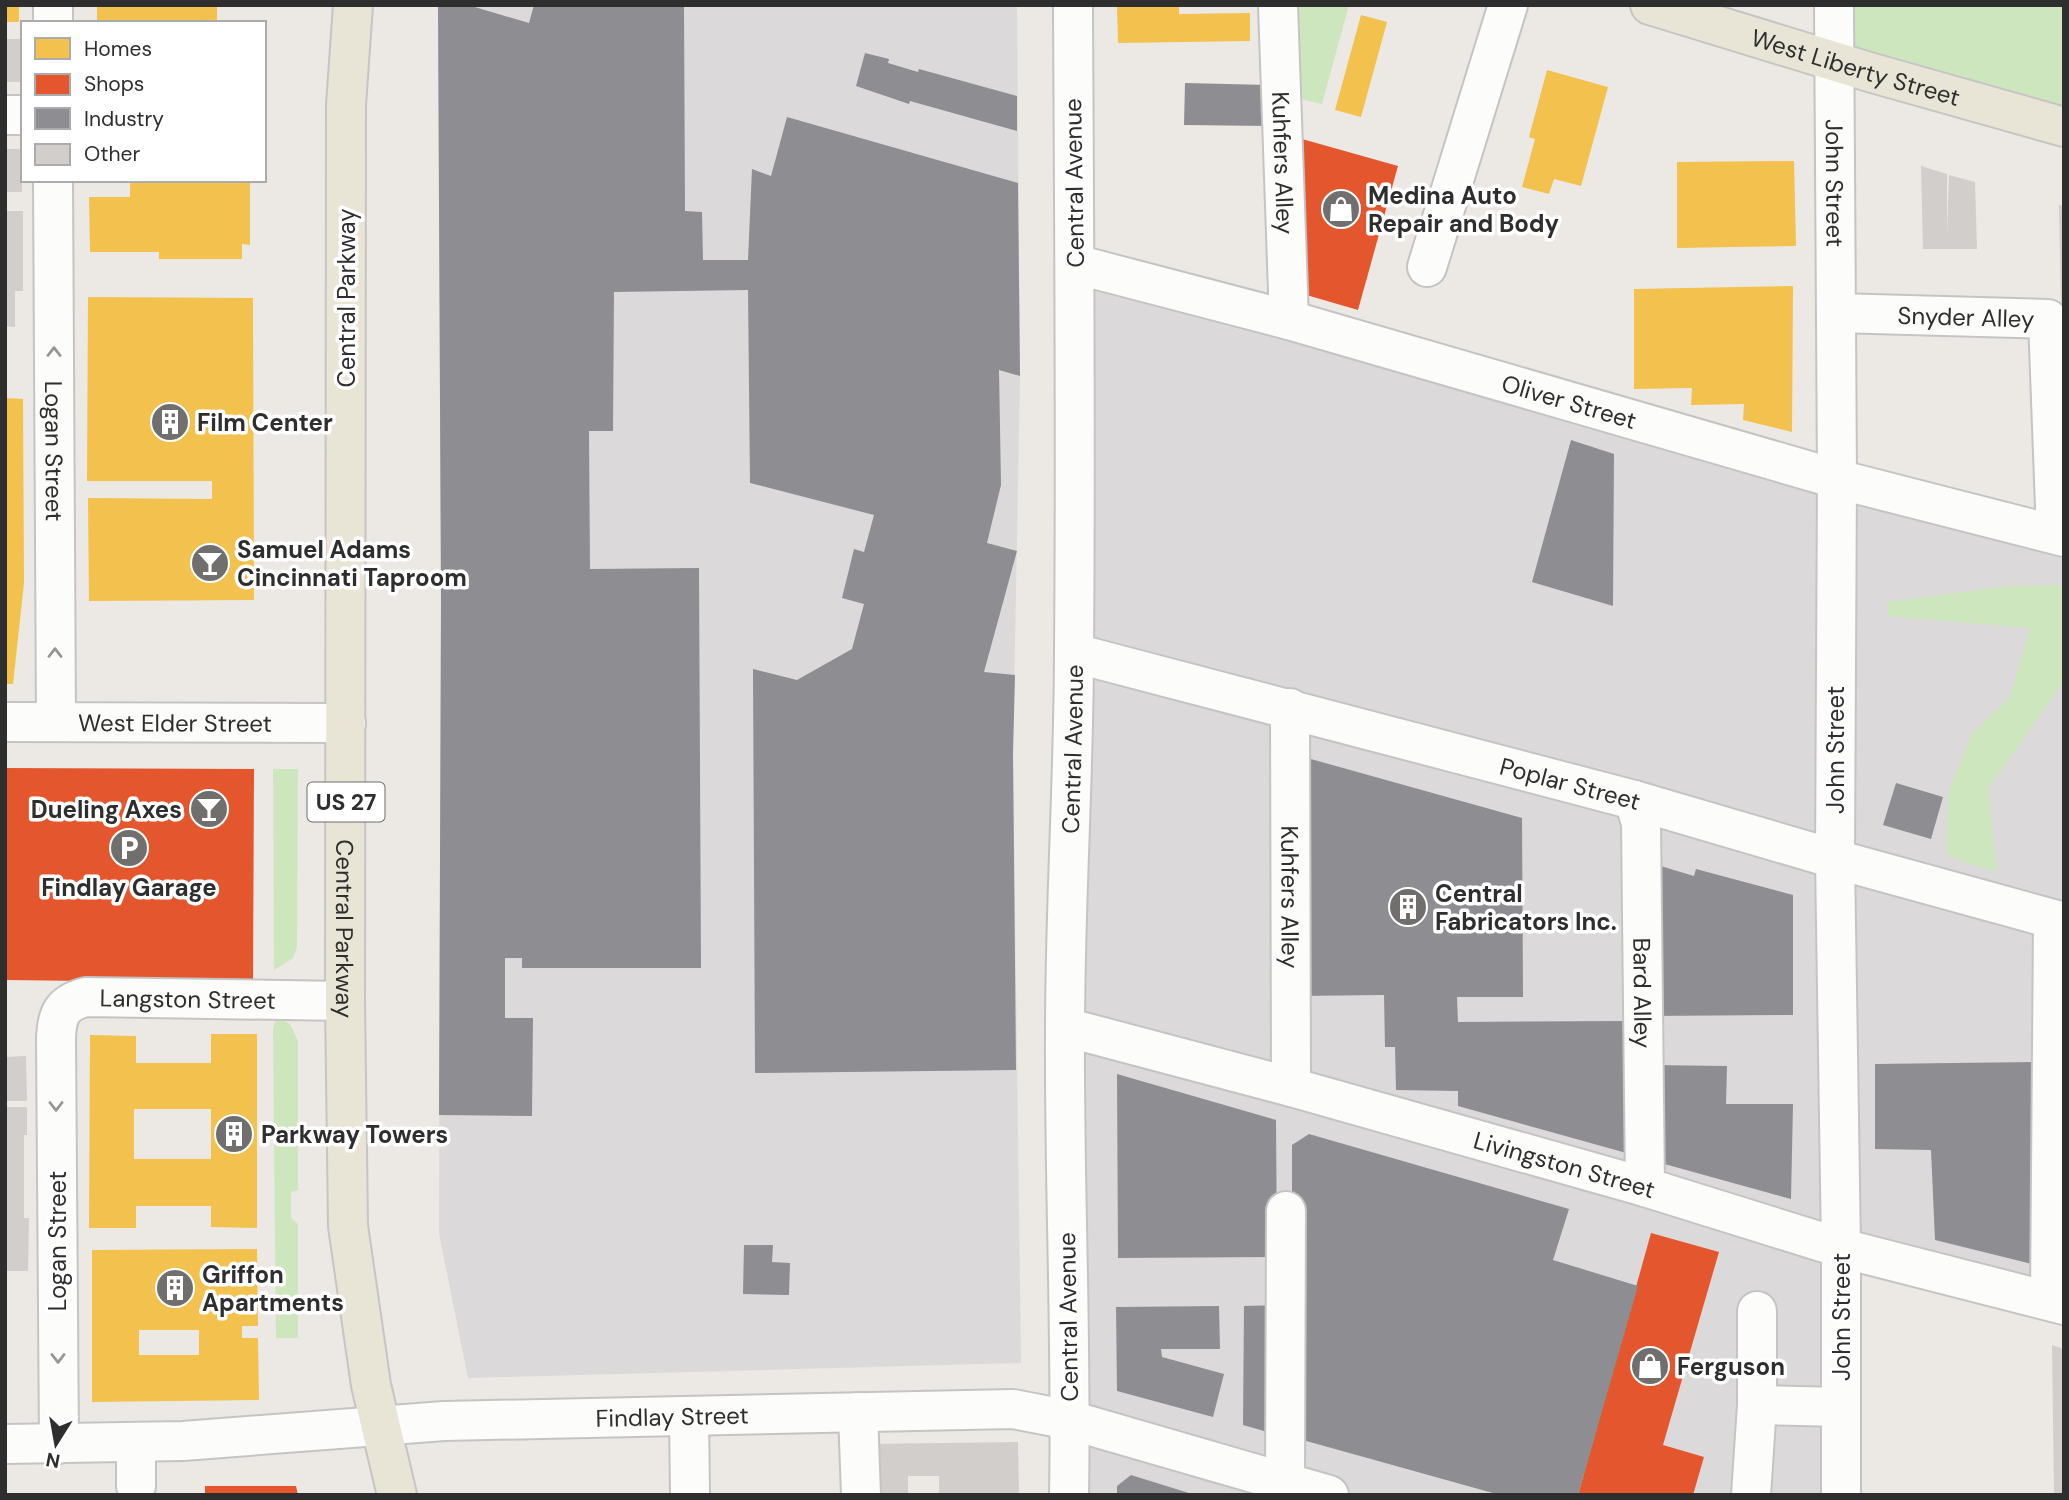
<svg xmlns="http://www.w3.org/2000/svg" width="2069" height="1500" font-family="'DM Sans',sans-serif">
  <style>
    .industrial { fill: #dcd9db }
    .green { fill: #cee6be }
    .homes { fill: #f2c14e; fill-rule: evenodd }
    .shops { fill: #e4572e }
    .industry { fill: #8d8d92 }
    .building { fill: #d1cecb }
    .lines { fill: none; stroke-linecap: round; stroke-linejoin: round }
    .minor-casing { stroke: #c5c4c5; stroke-width: 42 }
    .major-casing { stroke: #c6c5c4; stroke-width: 42 }
    .minor { stroke: #fcfcfb; stroke-width: 38 }
    .major { stroke: #e8e4d6; stroke-width: 38 }
    .oneway { stroke: #959594 }
    .labels { text-anchor: middle; dominant-baseline: central; stroke-width: 7; stroke-linejoin: round; paint-order: stroke }
    .shield { fill: #fff; stroke: #6d6d6d; stroke-width: 2 }
    .shield-label { font-size: 23px; font-weight: bold; fill: #2e2e2e }
    .street-label { font-size: 24px; fill: #2e2e2e; stroke: #fff }
    .poi-label { font-size: 24px; font-weight: bold; fill: #2e2e2e; stroke: #fff; text-anchor: start }
  </style>
  <rect width="100%" height="100%" fill="#ece8e4"/>
  <g class="industrial">
    <path d="M 438,5 L 1017,5 L 1020,376 L 1013,753 L 1021,1363 L 468,1378 L 439,1234 L 441,599 Z"/>
    <path d="M 1075,264 L 2064,537 L 2064,1305 L 1842,1248 L 1841,1495 L 1069,1495 Z"/>
  </g>
  <g class="green">
    <path d="M 1291,5 L 1349,5 L 1322,104 L 1293,97 Z"/>
    <path d="M 1834,5 L 2064,5 L 2064,127 L 1834,62 Z"/>
    <path d="M 2064,585 L 2064,681 L 1988,789 L 1997,872 L 1947,856 L 1948,793 L 1971,735 L 2010,697 L 2030,628 L 1888,616 L 1887,602 L 2009,586 Z"/>
    <path d="M 273,769 L 298,769 L 297,947 L 293,958 L 274,970 Z"/>
    <path d="M 276,1016 L 290,1024 L 298,1041 L 298,1190 L 291,1192 L 291,1218 L 298,1224 L 298,1338 L 276,1338 L 273,1031 Z"/>
  </g>
  <g class="homes">
    <rect x="5" y="5" width="14" height="17"/>
    <rect x="97" y="5" width="120" height="18"/>
    <path d="M 1179,5 L 1179,14 L 1250,13 L 1250,41 L 1118,43 L 1117,6 Z"/>
    <path d="M 1361,15 L 1387,22 L 1361,117 L 1335,110 Z"/>
    <path d="M 1547,70 L 1608,87 L 1581,186 L 1554,179 L 1549,194 L 1522,187 L 1535,139 L 1529,137 Z"/>
    <path d="M 1794,161 L 1796,246 L 1677,248 L 1677,162 Z"/>
    <path d="M 130,180 L 250,180 L 250,245 L 242,244 L 242,259 L 159,259 L 159,252 L 90,252 L 89,197 L 130,197 Z"/>
    <path d="M 1793,286 L 1792,432 L 1743,420 L 1744,404 L 1691,405 L 1692,388 L 1634,389 L 1634,289 Z"/>
    <path d="M 88,297 L 253,298 L 254,600 L 89,601 L 88,498 L 212,499 L 212,481 L 87,481 Z"/>
    <path d="M 5,398 L 23,399 L 24,583 L 13,684 L 5,684 Z"/>
    <path d="M 211,1034 L 257,1034 L 257,1228 L 211,1227 L 211,1206 L 136,1206 L 136,1228 L 89,1228 L 90,1035 L 136,1036 L 136,1063 L 211,1063 ZM 134,1109 L 211,1109 L 211,1159 L 134,1159 Z"/>
    <path d="M 257,1249 L 258,1326 L 242,1326 L 242,1338 L 258,1338 L 259,1400 L 92,1402 L 92,1250 ZM 139,1330 L 199,1330 L 199,1355 L 139,1355 Z"/>
  </g>
  <g class="shops">
    <path d="M 1295,137 L 1398,166 L 1358,310 L 1296,292 Z"/>
    <path d="M 5,768 L 254,769 L 253,983 L 5,980 Z"/>
    <path d="M 1651,1233 L 1719,1252 L 1663,1445 L 1704,1457 L 1693,1495 L 1578,1495 Z"/>
    <path d="M 205,1486 L 296,1486 L 298,1495 L 205,1495 Z"/>
  </g>
  <g class="industry">
    <path d="M 438,5 L 468,5 L 529,23 L 534,5 L 684,5 L 685,211 L 702,212 L 703,260 L 748,260 L 752,169 L 771,176 L 787,117 L 1018,183 L 1020,376 L 999,370 L 1001,485 L 987,543 L 1017,551 L 984,672 L 1015,675 L 1013,753 L 1016,1070 L 755,1073 L 753,669 L 797,680 L 852,649 L 864,604 L 842,598 L 854,549 L 864,552 L 874,515 L 750,483 L 748,290 L 614,292 L 613,431 L 589,431 L 590,569 L 699,568 L 701,968 L 522,968 L 522,958 L 505,958 L 505,1018 L 533,1018 L 532,1116 L 439,1115 L 441,599 Z"/>
    <path d="M 865,53 L 889,59 L 888,63 L 918,72 L 919,69 L 1017,96 L 1017,131 L 910,101 L 909,104 L 856,86 Z"/>
    <path d="M 1185,83 L 1268,85 L 1268,126 L 1184,125 Z"/>
    <path d="M 1571,440 L 1614,454 L 1613,606 L 1532,582 Z"/>
    <path d="M 1293,754 L 1522,818 L 1523,997 L 1457,997 L 1458,1022 L 1630,1021 L 1630,1154 L 1458,1106 L 1458,1091 L 1396,1090 L 1395,1047 L 1385,1047 L 1384,995 L 1295,996 Z"/>
    <path d="M 1896,783 L 1943,797 L 1931,839 L 1883,825 Z"/>
    <path d="M 1647,862 L 1694,876 L 1696,869 L 1793,895 L 1793,1015 L 1648,1016 Z"/>
    <path d="M 2039,1062 L 2040,1266 L 1935,1240 L 1931,1150 L 1875,1149 L 1875,1064 Z"/>
    <path d="M 1650,1065 L 1727,1066 L 1726,1104 L 1793,1104 L 1791,1199 L 1650,1160 Z"/>
    <path d="M 1117,1074 L 1276,1120 L 1277,1257 L 1118,1258 Z"/>
    <path d="M 1309,1134 L 1569,1209 L 1553,1260 L 1638,1286 L 1578,1495 L 1500,1495 L 1292,1437 L 1292,1145 Z"/>
    <path d="M 744,1245 L 773,1245 L 772,1262 L 790,1263 L 789,1295 L 743,1294 Z"/>
    <path d="M 1277,1305 L 1278,1435 L 1243,1425 L 1244,1306 Z"/>
    <path d="M 1219,1306 L 1220,1349 L 1161,1349 L 1162,1357 L 1224,1374 L 1213,1417 L 1117,1391 L 1116,1307 Z"/>
    <path d="M 1131,1475 L 1192,1494 L 1192,1495 L 1117,1495 L 1117,1486 Z"/>
  </g>
  <g class="building">
    <rect x="5" y="39" width="15" height="43"/>
    <rect x="5" y="149" width="17" height="43"/>
    <path d="M 1921,166 L 1947,174 L 1947,236 L 1949,175 L 1975,182 L 1977,249 L 1923,249 Z"/>
    <path d="M 2059,205 L 2064,206 L 2064,305 L 2061,305 Z"/>
    <path d="M 5,211 L 23,211 L 23,291 L 15,291 L 15,327 L 5,326 Z"/>
    <path d="M 26,1056 L 27,1101 L 5,1101 L 5,1057 Z"/>
    <path d="M 5,1107 L 27,1107 L 27,1135 L 24,1135 L 24,1218 L 29,1218 L 28,1271 L 5,1271 Z"/>
    <path d="M 2052,1345 L 2064,1349 L 2064,1495 L 2054,1495 Z"/>
    <path d="M 1018,1442 L 1019,1495 L 939,1495 L 939,1476 L 908,1476 L 908,1495 L 871,1495 L 871,1444 Z"/>
  </g>
  <g class="lines">
    <defs>
      <g id="minor">
        <path id="s1" d="M 1278,5 L 1289,320"/>
        <path id="s2" d="M 1834,5 L 1837,479 L 1835,859 L 1841,1248 L 1841,1495"/>
        <path d="M 53,23 L 53,5"/>
        <path d="M 5,115 L 23,115"/>
        <path id="s3" d="M 53,180 L 56,721"/>
        <path id="s4" d="M 1075,264 L 1289,320 L 1837,479 L 2064,537"/>
        <path d="M 1427,267 L 1508,5"/>
        <path id="s5" d="M 1836,313 L 2048,319 L 2056,534"/>
        <path id="s6" d="M 1074,653 L 1634,800 L 1835,859 L 2064,922"/>
        <path id="s7" d="M 1290,708 L 1291,1087"/>
        <path id="s8" d="M 5,722 L 346,723"/>
        <path id="s9" d="M 1634,800 L 1641,823 L 1645,1187"/>
        <path id="s10" d="M 1065,1027 L 1291,1087 L 1645,1187 L 1841,1248 L 2064,1305"/>
        <path d="M 2050,1301 L 2053,919"/>
        <path d="M 1757,1405 L 1841,1407"/>
        <path d="M 858,1412 L 861,1495"/>
        <path d="M 689,1416 L 690,1495"/>
        <path id="s11" d="M 5,1444 L 183,1441 L 444,1421 L 1013,1409 L 1070,1420 L 1329,1495"/>
        <path id="s12" d="M 59,1444 L 56,1038 C 57,1014 62,1003 86,997 L 345,1001"/>
        <path d="M 1285,1482 L 1286,1211"/>
        <path d="M 136,1486 L 136,1442"/>
        <path id="s13" d="M 1069,1495 C 1072,1340 1064,1185 1065,1031 C 1065,903 1074,776 1074,649 C 1076,434 1074,220 1073,5"/>
        <path d="M 1751,1495 L 1757,1405 L 1757,1311"/>
      </g>
      <g id="major">
        <path id="s14" d="M 353,5 L 346,105 L 345,1001 L 348,1226 L 371,1385 L 397,1495"/>
        <path id="s15" d="M 1650,5 L 1869,72 L 2064,127"/>
      </g>
    </defs>
    <use href="#minor" class="minor-casing"/>
    <use href="#major" class="major-casing"/>
    <use href="#minor" class="minor"/>
    <use href="#major" class="major"/>
  </g>
  <defs><path id="oneway-chevron" d="M-2-3.5L2.5 0L-2 3.5" fill="none" stroke-width="1.6" stroke-linecap="round" stroke-linejoin="round" transform="scale(1.75)"/></defs>
  <g class="oneway">
    <use href="#oneway-chevron" transform="translate(54 352) rotate(-90)"/>
    <use href="#oneway-chevron" transform="translate(55 653) rotate(-90)"/>
    <use href="#oneway-chevron" transform="translate(56 1106) rotate(90)"/>
    <use href="#oneway-chevron" transform="translate(58 1358) rotate(90)"/>
  </g>
  <defs>
    <symbol id="shop-disc" viewBox="-11 -11 22 22"><circle r="9.5" fill="#706f6e" stroke="#fff"/><path d="M-5-2.5h2.3a2.7 3.5 0 0 1 5.4 0H5L5.5 6h-11ZM-1.5-2.5h3a1.5 2.3 0 0 0-3 0Z" fill="#fff"/></symbol>
    <symbol id="building-disc" viewBox="-11 -11 22 22"><circle r="9.5" fill="#706f6e" stroke="#fff"/><path d="M-4-6H4V6H1V3H-1V6H-4ZM-2.5-4.3h1.7v1.8h-1.7ZM.8-4.3h1.7v1.8H.8ZM-2.5-1h1.7V.8h-1.7ZM.8-1h1.7V.8H.8Z" fill="#fff"/></symbol>
    <symbol id="bar-disc" viewBox="-11 -11 22 22"><circle r="9.5" fill="#706f6e" stroke="#fff"/><path d="M-6-5H6L.8 .8V4.5H3.5V6h-7V4.5H-.8V.8Z" fill="#fff"/></symbol>
    <symbol id="parking-disc" viewBox="-11 -11 22 22"><circle r="9.5" fill="#706f6e" stroke="#fff"/><path d="M-3.5-5.5H1a3.5 3.5 0 0 1 0 7H-1V5.5H-3.5ZM-1-3.4V-.6H.8a1.4 1.4 0 0 0 0-2.8Z" fill="#fff"/></symbol>
  </defs>
  <g fill-rule="evenodd">
    <use href="#shop-disc" x="1319" y="187" width="44" height="44"/>
    <use href="#building-disc" x="148" y="400" width="44" height="44"/>
    <use href="#bar-disc" x="188" y="541" width="44" height="44"/>
    <use href="#bar-disc" x="187" y="787" width="44" height="44"/>
    <use href="#parking-disc" x="107" y="826" width="44" height="44"/>
    <use href="#building-disc" x="1386" y="885" width="44" height="44"/>
    <use href="#building-disc" x="212" y="1112" width="44" height="44"/>
    <use href="#building-disc" x="153" y="1266" width="44" height="44"/>
    <use href="#shop-disc" x="1628" y="1344" width="44" height="44"/>
  </g>
  <g class="labels">
    <rect class="shield" x="307.5" y="782.5" width="77" height="39" rx="5"/>
    <g class="shield-label">
      <text x="346" y="802">US 27</text>
    </g>
    <g class="street-label">
      <text stroke="none"><textPath href="#s15" startOffset="215">West Liberty Street</textPath></text>
      <text stroke="none"><textPath href="#s1" startOffset="158">Kuhfers Alley</textPath></text>
      <text transform="translate(1074 183) rotate(-91)">Central Avenue</text>
      <text stroke="none"><textPath href="#s2" startOffset="178">John Street</textPath></text>
      <text transform="translate(346 298) rotate(-90)">Central Parkway</text>
      <text stroke="none"><textPath href="#s5" startOffset="130">Snyder Alley</textPath></text>
      <text stroke="none"><textPath href="#s4" startOffset="513">Oliver Street</textPath></text>
      <text stroke="none"><textPath href="#s3" startOffset="271">Logan Street</textPath></text>
      <text stroke="none"><textPath href="#s8" startOffset="170">West Elder Street</textPath></text>
      <text stroke="none"><textPath href="#s13" startOffset="746">Central Avenue</textPath></text>
      <text transform="translate(1835 750) rotate(-90)">John Street</text>
      <text stroke="none"><textPath href="#s6" startOffset="513">Poplar Street</textPath></text>
      <text stroke="none"><textPath href="#s7" startOffset="189">Kuhfers Alley</textPath></text>
      <text stroke="none"><textPath href="#s14" startOffset="924">Central Parkway</textPath></text>
      <text stroke="none"><textPath href="#s9" startOffset="194">Bard Alley</textPath></text>
      <text stroke="none"><textPath href="#s12" startOffset="564">Langston Street</textPath></text>
      <text stroke="none"><textPath href="#s10" startOffset="518">Livingston Street</textPath></text>
      <text transform="translate(57 1241) rotate(-90)">Logan Street</text>
      <text transform="translate(1068 1317) rotate(-91)">Central Avenue</text>
      <text transform="translate(1841 1317) rotate(-90)">John Street</text>
      <text stroke="none"><textPath href="#s11" startOffset="668">Findlay Street</textPath></text>
    </g>
    <g class="poi-label">
      <text x="1368" y="195">Medina Auto<tspan x="1368" dy="28">Repair and Body</tspan></text>
      <text x="197" y="422">Film Center</text>
      <text x="237" y="549">Samuel Adams<tspan x="237" dy="28">Cincinnati Taproom</tspan></text>
      <text x="182" y="809" text-anchor="end">Dueling Axes</text>
      <text x="129" y="887" text-anchor="middle">Findlay Garage</text>
      <text x="1435" y="893">Central<tspan x="1435" dy="28">Fabricators Inc.</tspan></text>
      <text x="261" y="1134">Parkway Towers</text>
      <text x="202" y="1274">Griffon<tspan x="202" dy="28">Apartments</tspan></text>
      <text x="1677" y="1366">Ferguson</text>
    </g>
  </g>
  <rect width="2069" height="1500" fill="none" stroke="#2e2e2e" stroke-width="14"/>
  <rect x="21" y="21" width="245" height="161" fill="#ffffff" stroke="#ababab" stroke-width="2"/>
  <rect x="35" y="38" width="35" height="21" fill="#f2c14e" stroke="#ababab" stroke-width="2"/>
  <text x="84" y="56" font-size="21" fill="#2e2e2e">Homes</text>
  <rect x="35" y="74" width="35" height="21" fill="#e4572e" stroke="#ababab" stroke-width="2"/>
  <text x="84" y="91" font-size="21" fill="#2e2e2e">Shops</text>
  <rect x="35" y="108" width="35" height="21" fill="#8d8d92" stroke="#ababab" stroke-width="2"/>
  <text x="84" y="126" font-size="21" fill="#2e2e2e">Industry</text>
  <rect x="35" y="144" width="35" height="21" fill="#d1cecb" stroke="#ababab" stroke-width="2"/>
  <text x="84" y="161" font-size="21" fill="#2e2e2e">Other</text>
  <g transform="translate(56 1444) rotate(191)" stroke="#ffffff" stroke-width="5" paint-order="stroke">
  <path d="M0-5L12 26L0 18L-12 26Z" fill="#2e2e2e"/>
  <text y="-10" font-size="19" font-weight="bold" text-anchor="middle" fill="#2e2e2e">N</text>
  </g>
</svg>
